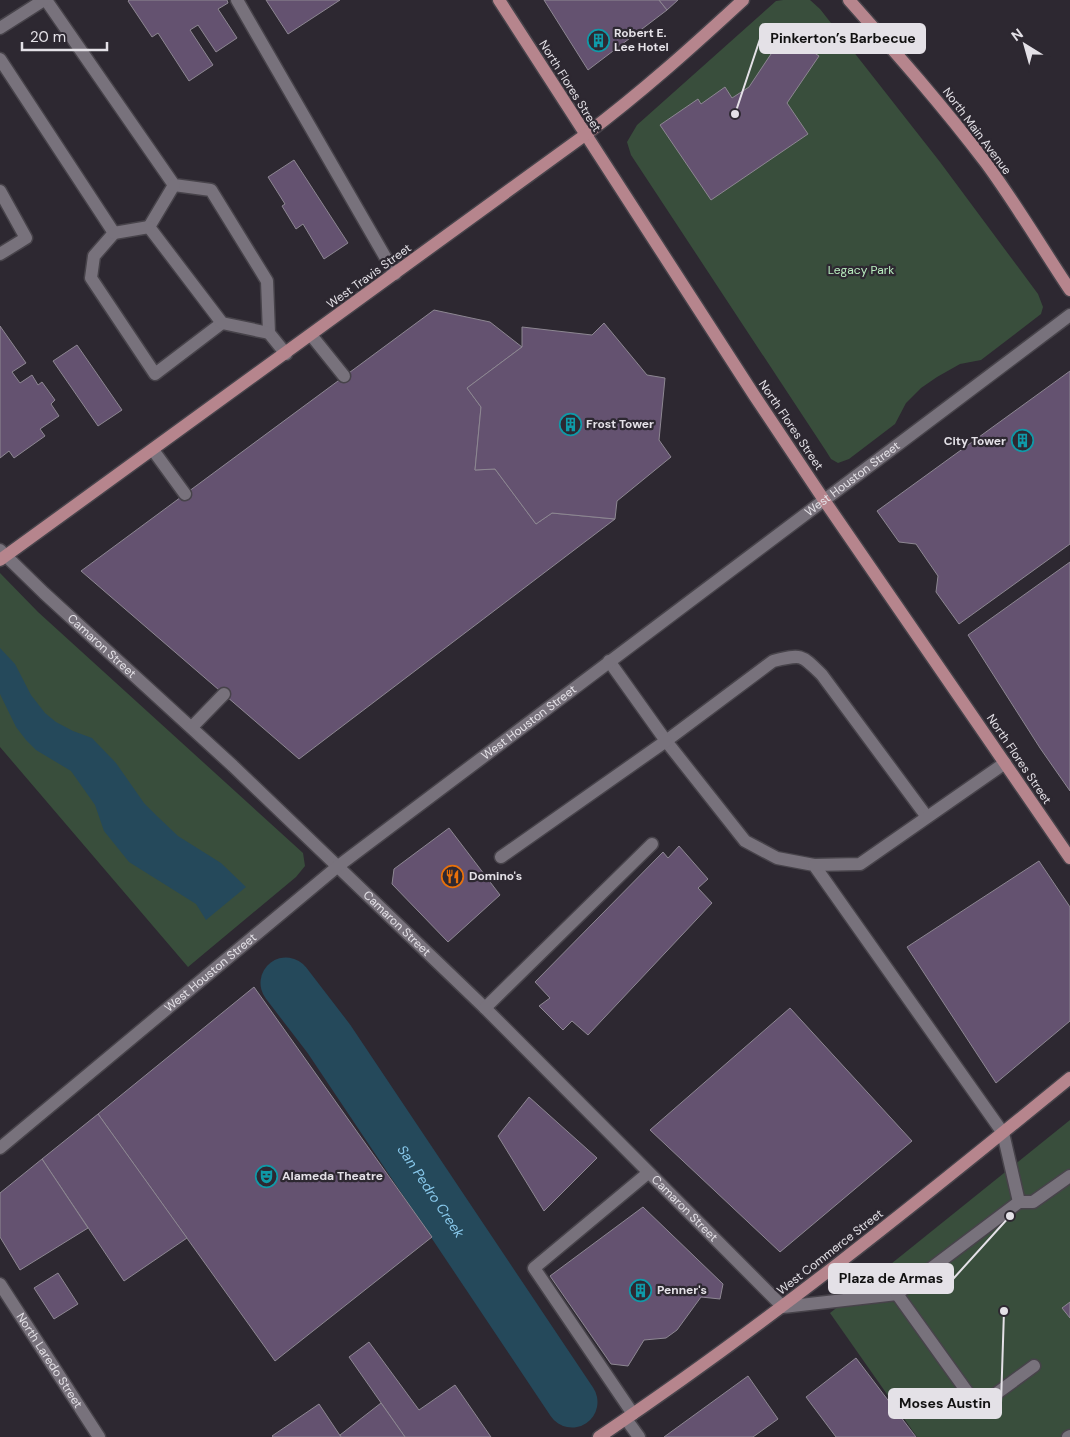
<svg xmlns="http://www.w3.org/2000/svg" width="1070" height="1437" font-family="'DM Sans',sans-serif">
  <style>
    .green { fill: #394e3c }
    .water { fill: #25495b }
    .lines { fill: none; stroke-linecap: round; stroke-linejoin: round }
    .river { stroke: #25495b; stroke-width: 51 }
    .building { fill: #645270; stroke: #8d8792 }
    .minor-casing { stroke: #47434a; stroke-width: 15 }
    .major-casing { stroke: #47434a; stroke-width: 15 }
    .minor { stroke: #78727c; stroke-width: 12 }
    .major { stroke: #b6858d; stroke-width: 12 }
    .labels { text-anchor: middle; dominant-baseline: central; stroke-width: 4.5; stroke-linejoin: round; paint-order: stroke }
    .poi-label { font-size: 12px; font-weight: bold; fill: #e4e1e7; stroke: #2d2831; text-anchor: start }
    .street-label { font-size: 12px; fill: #e4e1e7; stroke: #2d2831 }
    .park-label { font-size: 12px; fill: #b9edbf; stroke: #2d2831 }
    .water-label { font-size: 14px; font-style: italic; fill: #88c8eb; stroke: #2d2831 }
    .leader { fill: none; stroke: #e4e1e7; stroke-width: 2 }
    .callout-dot { fill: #e4e1e7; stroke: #2d2831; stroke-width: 2 }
    .callout { fill: #e4e1e7; stroke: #e4e1e7; stroke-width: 2 }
    .callout-label { font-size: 14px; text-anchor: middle; font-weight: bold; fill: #111 }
  </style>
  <rect width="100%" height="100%" fill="#2d2831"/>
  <g class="green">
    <path d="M 783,0 L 810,0 L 820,9 L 940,162 L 1038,294 L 1043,307 L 1041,314 L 981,360 L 960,364 L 937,377 L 921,388 L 906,403 L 895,424 L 849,459 L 838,463 L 831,459 L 826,451 L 631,155 L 627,142 L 637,125 L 776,1 Z"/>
    <path d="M 0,573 L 38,612 L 303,853 L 305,866 L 296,877 L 188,967 L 0,747 Z"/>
    <path d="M 1070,1120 L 1070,1437 L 917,1437 L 830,1313 Z"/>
  </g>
  <path class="water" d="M 0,648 L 15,664 L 31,695 L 45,713 L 56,722 L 73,731 L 92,738 L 116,763 L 144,803 L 157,816 L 178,836 L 221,863 L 246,887 L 206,920 L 196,904 L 129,862 L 104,831 L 95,805 L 71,771 L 36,750 L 26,740 L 16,727 L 0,694 Z"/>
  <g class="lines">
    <path class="river" id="s1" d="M 286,983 L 329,1039 L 572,1402"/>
  </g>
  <g class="building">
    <path d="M 129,0 L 227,0 L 228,3 L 218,9 L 237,38 L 216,52 L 198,25 L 190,30 L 213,65 L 189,81 L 158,33 L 152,37 L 128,1 Z"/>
    <path d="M 266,0 L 340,0 L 288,34 Z"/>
    <path d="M 544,0 L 659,0 L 667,10 L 588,70 Z"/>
    <path d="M 659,0 L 678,0 L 667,10 Z"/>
    <path d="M 785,33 L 819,56 L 787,103 L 808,134 L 711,200 L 660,125 L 698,99 L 701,104 L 725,87 L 732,98 L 749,87 Z"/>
    <path d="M 294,160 L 348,243 L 324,259 L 303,224 L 296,229 L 282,206 L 285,204 L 268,177 Z"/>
    <path d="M 434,310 L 490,322 L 522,347 L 467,388 L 481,407 L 475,470 L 495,469 L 536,524 L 552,513 L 615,519 L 299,759 L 81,571 Z"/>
    <path d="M 604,323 L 647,375 L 665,378 L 659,440 L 671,457 L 617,501 L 615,519 L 552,513 L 536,524 L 495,469 L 475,470 L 481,407 L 467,388 L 522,347 L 522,327 L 592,335 Z"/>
    <path d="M 0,326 L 26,363 L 12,372 L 20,383 L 32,375 L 38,385 L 42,382 L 55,400 L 51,404 L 59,416 L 40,429 L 45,436 L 14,458 L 9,451 L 0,458 Z"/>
    <path d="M 77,345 L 122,410 L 98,426 L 53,361 Z"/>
    <path d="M 1070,371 L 1070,544 L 959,624 L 936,592 L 938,576 L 916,544 L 899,542 L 877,511 Z"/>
    <path d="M 1070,562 L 1070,791 L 1040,748 L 968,635 Z"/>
    <path d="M 449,828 L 500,895 L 448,942 L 392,884 L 394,869 Z"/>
    <path d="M 679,846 L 708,879 L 698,888 L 712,903 L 588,1035 L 572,1021 L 563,1030 L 539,1006 L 550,998 L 535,982 L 663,852 L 668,858 Z"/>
    <path d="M 1039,861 L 1070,907 L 1070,1021 L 996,1083 L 907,947 Z"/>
    <path d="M 254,987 L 432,1237 L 275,1361 L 98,1114 Z"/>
    <path d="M 790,1008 L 912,1141 L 780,1252 L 650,1130 Z"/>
    <path d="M 529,1097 L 597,1158 L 544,1211 L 498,1136 Z"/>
    <path d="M 98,1114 L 187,1238 L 124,1281 L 42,1159 Z"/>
    <path d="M 42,1159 L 88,1228 L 20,1270 L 0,1237 L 0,1193 Z"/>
    <path d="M 643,1207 L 723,1284 L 720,1299 L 701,1297 L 677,1330 L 666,1338 L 644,1340 L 628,1366 L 611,1364 L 550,1276 Z"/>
    <path d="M 58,1273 L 78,1304 L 54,1319 L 34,1288 Z"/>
    <path d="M 1070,1302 L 1070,1318 L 1062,1308 Z"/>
    <path d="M 369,1342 L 419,1410 L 455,1385 L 491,1437 L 405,1437 L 349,1357 Z"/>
    <path d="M 856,1358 L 916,1437 L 836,1437 L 806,1397 Z"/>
    <path d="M 748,1376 L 778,1419 L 753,1437 L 664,1437 Z"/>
    <path d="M 381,1403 L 405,1437 L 341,1437 L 340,1435 Z"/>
    <path d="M 319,1404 L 341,1437 L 273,1437 L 272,1436 Z"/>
  </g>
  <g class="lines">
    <defs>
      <g id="minor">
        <path d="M 46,0 L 174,185 L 211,190 L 267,281 L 269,333 L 286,354"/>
        <path d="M 237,0 L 395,274"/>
        <path d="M 0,28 L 44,0"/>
        <path d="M 0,59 L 114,233 L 94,256 L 91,278 L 155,374 L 222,323"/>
        <path d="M 0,191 L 26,238 L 0,254"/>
        <path d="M 149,227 L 174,185"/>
        <path d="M 114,233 L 149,227 L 222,323 L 269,333"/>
        <path d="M 311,335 L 344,376"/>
        <path d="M 153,450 L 185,494"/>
        <path id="s2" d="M 0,550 L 44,593 L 233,766 L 485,1008 L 783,1307 L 897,1294"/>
        <path d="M 192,727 L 224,694"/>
        <path d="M 927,817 L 822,675 C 801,654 802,654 773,661 L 666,741 L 745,841 L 777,858 L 814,865 L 1003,1133 L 1019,1202"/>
        <path d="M 501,857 L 666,741 L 609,661"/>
        <path d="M 814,865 L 860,864 L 1005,763"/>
        <path d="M 485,1008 L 652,844"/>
        <path id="s3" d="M 0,1148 L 337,867 L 1070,315"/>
        <path id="s4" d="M 0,1284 L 99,1437"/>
        <path d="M 1034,1366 L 978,1407 L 897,1294 L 1019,1202 L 1033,1202 L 1070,1176"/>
        <path d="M 633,1414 L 534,1268 L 648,1173"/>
        <path d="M 626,1419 L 639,1437"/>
        <path d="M 1068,1437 L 1070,1436"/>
      </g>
      <g id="major">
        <path d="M 499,0 L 754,395 L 824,500 L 1070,858"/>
        <path d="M 849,0 C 896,53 943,106 986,163 C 1016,204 1042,248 1070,290"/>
        <path d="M 0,560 L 585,135 C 642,92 691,48 743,0"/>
        <path d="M 599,1437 C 763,1327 917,1203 1070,1078"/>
      </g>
    </defs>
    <use href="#minor" class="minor-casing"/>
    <use href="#major" class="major-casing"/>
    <use href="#minor" class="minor"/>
    <use href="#major" class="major"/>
  </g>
  <defs>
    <symbol id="building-ring" viewBox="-11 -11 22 22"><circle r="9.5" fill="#2d2831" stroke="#0f9aa8" stroke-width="1.5"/><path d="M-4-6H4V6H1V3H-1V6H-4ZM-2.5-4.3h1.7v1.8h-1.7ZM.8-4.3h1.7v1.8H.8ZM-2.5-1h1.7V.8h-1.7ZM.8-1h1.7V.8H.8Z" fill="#0f9aa8"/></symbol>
    <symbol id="restaurant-ring" viewBox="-11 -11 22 22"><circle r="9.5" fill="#2d2831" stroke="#e8710a" stroke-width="1.5"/><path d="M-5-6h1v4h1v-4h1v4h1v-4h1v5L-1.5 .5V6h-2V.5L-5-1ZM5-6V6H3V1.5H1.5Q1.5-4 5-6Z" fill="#e8710a"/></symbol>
    <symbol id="theatre-ring" viewBox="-11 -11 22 22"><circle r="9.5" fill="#2d2831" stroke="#0f9aa8" stroke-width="1.5"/><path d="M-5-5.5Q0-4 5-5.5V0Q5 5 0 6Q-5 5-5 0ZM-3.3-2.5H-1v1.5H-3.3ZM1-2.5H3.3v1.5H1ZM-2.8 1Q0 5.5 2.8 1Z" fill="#0f9aa8"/></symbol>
  </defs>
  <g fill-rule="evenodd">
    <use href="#building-ring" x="586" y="28" width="25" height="25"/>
    <use href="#building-ring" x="558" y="412" width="25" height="25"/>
    <use href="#building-ring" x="1010" y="428" width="25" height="25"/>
    <use href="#restaurant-ring" x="440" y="864" width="25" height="25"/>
    <use href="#theatre-ring" x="254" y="1164" width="25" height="25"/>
    <use href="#building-ring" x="628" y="1278" width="25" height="25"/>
  </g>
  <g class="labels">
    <g class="poi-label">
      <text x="614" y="33">Robert E.<tspan x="614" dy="14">Lee Hotel</tspan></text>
      <text x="586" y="424">Frost Tower</text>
      <text x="1006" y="441" text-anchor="end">City Tower</text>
      <text x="469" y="876">Domino's</text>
      <text x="282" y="1176">Alameda Theatre</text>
      <text x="657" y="1290">Penner's</text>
    </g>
    <g class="street-label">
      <text transform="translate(570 86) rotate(58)">North Flores Street</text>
      <text transform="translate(977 131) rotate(53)">North Main Avenue</text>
      <text transform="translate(369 276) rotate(-36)">West Travis Street</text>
      <text transform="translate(791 425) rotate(56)">North Flores Street</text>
      <text stroke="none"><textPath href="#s3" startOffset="1084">West Houston Street</textPath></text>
      <text stroke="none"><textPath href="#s2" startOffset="140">Camaron Street</textPath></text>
      <text stroke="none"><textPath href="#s3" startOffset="679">West Houston Street</textPath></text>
      <text transform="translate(1019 759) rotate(56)">North Flores Street</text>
      <text stroke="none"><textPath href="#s2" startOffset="545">Camaron Street</textPath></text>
      <text stroke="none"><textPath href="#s3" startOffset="274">West Houston Street</textPath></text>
      <text stroke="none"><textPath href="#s2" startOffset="950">Camaron Street</textPath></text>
      <text transform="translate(830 1252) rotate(-38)">West Commerce Street</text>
      <text stroke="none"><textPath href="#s4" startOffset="91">North Laredo Street</textPath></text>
    </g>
    <g class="park-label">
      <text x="861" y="270">Legacy Park</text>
    </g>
    <g class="water-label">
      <text stroke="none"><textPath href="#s1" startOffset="254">San Pedro Creek</textPath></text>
    </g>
  </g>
  <path class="leader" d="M735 114L760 39M1010 1216L953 1279M1004 1311L1001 1403"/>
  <g class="callout-dot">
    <circle cx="735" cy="114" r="5"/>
    <circle cx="1010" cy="1216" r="5"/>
    <circle cx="1004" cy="1311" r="5"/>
  </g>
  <g class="callout">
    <rect x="760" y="24" width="165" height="29" rx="5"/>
    <rect x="829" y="1264" width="124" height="29" rx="5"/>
    <rect x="889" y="1389" width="112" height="29" rx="5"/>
  </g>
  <g class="callout-label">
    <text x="843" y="43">Pinkerton’s Barbecue</text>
    <text x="891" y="1283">Plaza de Armas</text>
    <text x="945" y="1408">Moses Austin</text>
  </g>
  <g transform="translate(1025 45) rotate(323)" stroke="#2d2831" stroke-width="4" paint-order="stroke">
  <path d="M0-4L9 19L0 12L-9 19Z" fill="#e4e1e7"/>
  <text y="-8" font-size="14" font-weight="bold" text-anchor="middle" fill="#e4e1e7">N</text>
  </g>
  <path d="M22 42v8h85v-8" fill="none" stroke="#e4e1e7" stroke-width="2.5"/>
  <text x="30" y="42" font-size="15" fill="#e4e1e7" stroke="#2d2831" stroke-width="4" paint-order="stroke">20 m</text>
</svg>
